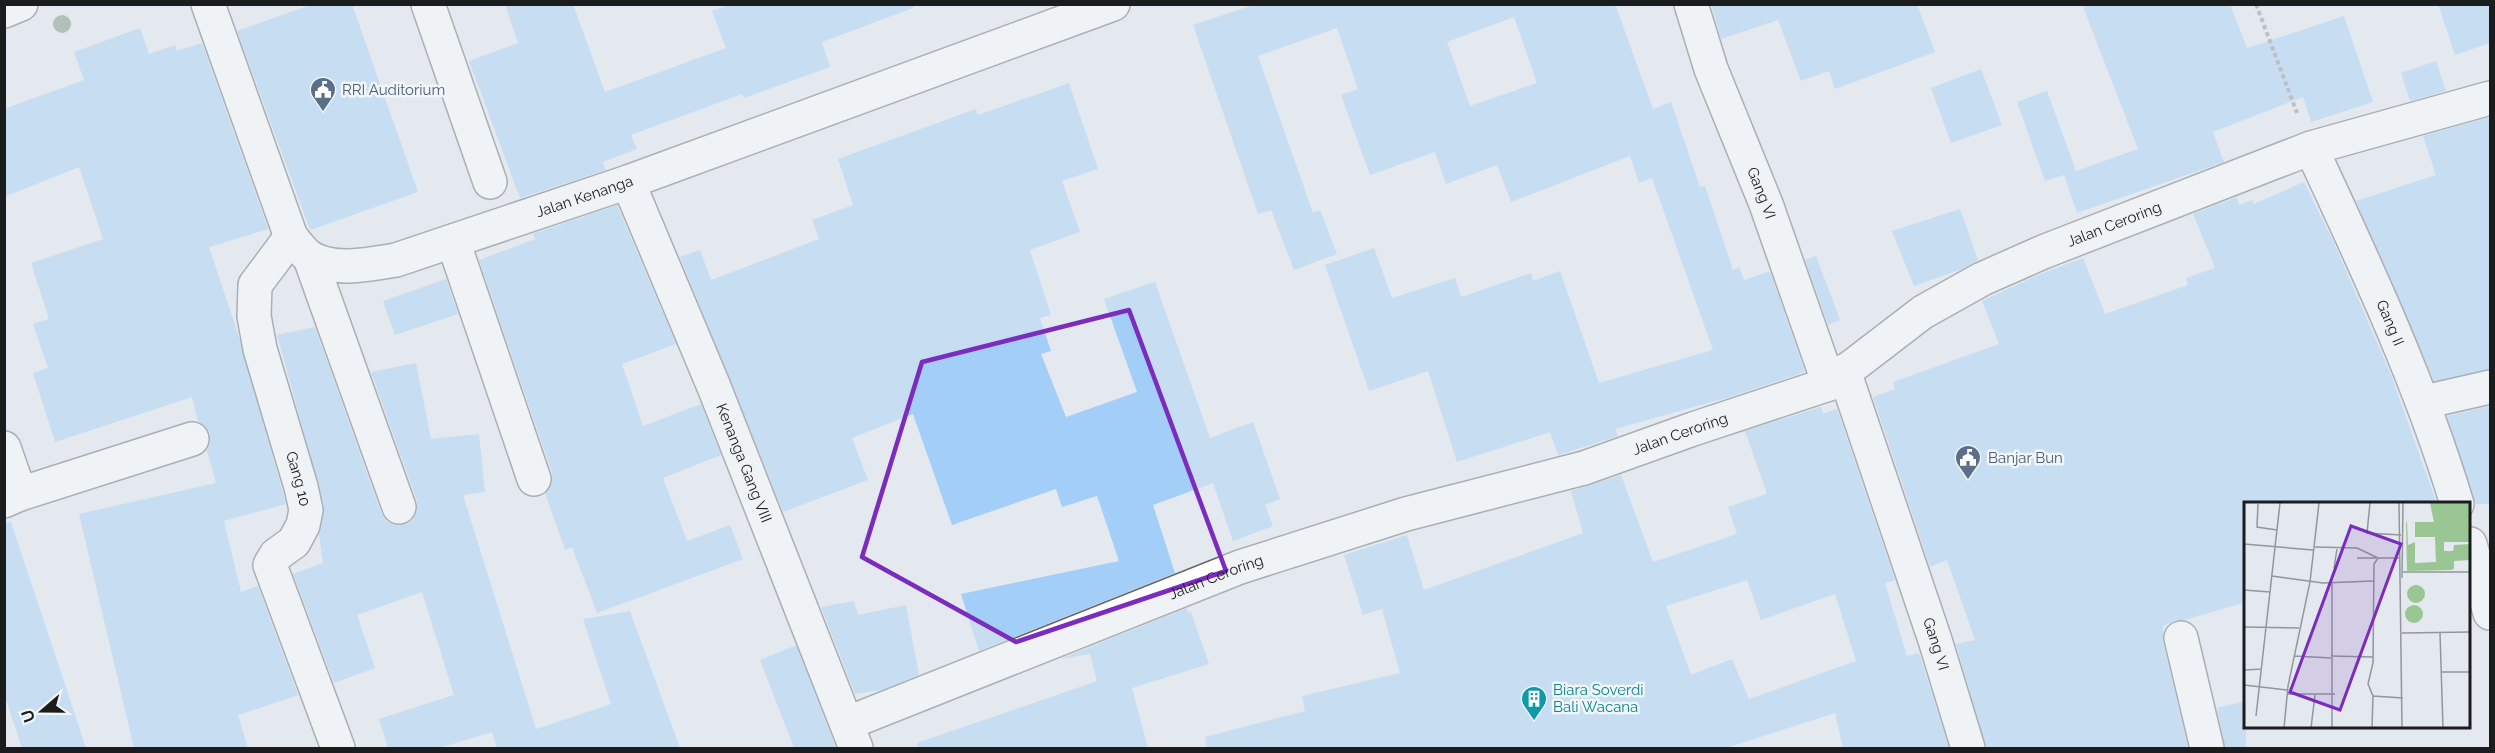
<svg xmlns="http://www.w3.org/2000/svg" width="2495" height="753" font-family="Raleway,sans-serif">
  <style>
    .building { fill: #a3cef7; fill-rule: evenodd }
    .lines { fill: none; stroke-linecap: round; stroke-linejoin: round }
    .minor-casing { stroke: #63686c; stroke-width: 36 }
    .path { stroke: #8d9195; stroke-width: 4; stroke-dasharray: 4.5 3; stroke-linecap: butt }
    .minor { stroke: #fff; stroke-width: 33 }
    .tree { fill: #748e75 }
    .marked { fill: none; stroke: #7b2cbf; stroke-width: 4.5; stroke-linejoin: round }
    .labels { text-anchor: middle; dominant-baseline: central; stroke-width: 5; stroke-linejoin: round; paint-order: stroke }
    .service-label { font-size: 15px; fill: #4e5e75; stroke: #f1f6fb; text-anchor: start }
    .street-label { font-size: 15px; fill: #1a1c1e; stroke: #f1f6fb }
    .culture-label { font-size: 15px; fill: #0d838f; stroke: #f1f6fb; text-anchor: start }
    .inset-road { fill: none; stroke: #93979b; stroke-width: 1.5 }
    .view { fill: #7b2cbf; fill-opacity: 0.15; stroke: #7b2cbf; stroke-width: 3 }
    .inset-edge { fill: none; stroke: #1a1c1e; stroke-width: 3 }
  </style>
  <rect width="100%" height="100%" fill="#e3e9ee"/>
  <g class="building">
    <path d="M 313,4 L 352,4 L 418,192 L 310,230 L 237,31 Z"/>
    <path d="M 505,4 L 573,4 L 605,92 L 726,48 L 712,11 L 731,4 L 913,4 L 913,8 L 822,42 L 830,67 L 744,98 L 742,94 L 631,135 L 637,149 L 602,162 L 606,170 L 520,198 L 469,61 L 518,43 Z"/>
    <path d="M 1256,4 L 1615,4 L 1653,109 L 1671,102 L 1700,187 L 1705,186 L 1733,270 L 1739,267 L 1744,280 L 1770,271 L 1805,372 L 1733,396 L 1615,429 L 1618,436 L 1558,455 L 1550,432 L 1457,462 L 1428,371 L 1369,391 L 1325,265 L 1374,248 L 1392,298 L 1455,278 L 1461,297 L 1531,273 L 1533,281 L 1560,271 L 1599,383 L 1713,350 L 1652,178 L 1639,183 L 1630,156 L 1511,202 L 1497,165 L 1446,184 L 1435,152 L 1370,175 L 1341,95 L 1358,89 L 1337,28 L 1258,56 L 1313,213 L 1320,210 L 1337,254 L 1294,270 L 1271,210 L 1258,214 L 1193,25 ZM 1514,17 L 1537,83 L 1470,106 L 1447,42 Z"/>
    <path d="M 1711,4 L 1917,4 L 1935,52 L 1835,89 L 1829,71 L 1801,81 L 1778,20 L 1721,39 Z"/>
    <path d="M 2082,4 L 2230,4 L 2247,48 L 2344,16 L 2373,102 L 2311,122 L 2303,97 L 2213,132 L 2224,162 L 2077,213 L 2064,175 L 2045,181 L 2017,102 L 2047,91 L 2076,171 L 2138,149 Z"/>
    <path d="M 2438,4 L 2490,4 L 2490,43 L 2455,55 Z"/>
    <path d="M 140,28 L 149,54 L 175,45 L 177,51 L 202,43 L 268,229 L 209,247 L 239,337 L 286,504 L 224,521 L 241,592 L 258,586 L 298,695 L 238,715 L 248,748 L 134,748 L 79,514 L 216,483 L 207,451 L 210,442 L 210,434 L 205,426 L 198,422 L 192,397 L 55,442 L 33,373 L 48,368 L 33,324 L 49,319 L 31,263 L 103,239 L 79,167 L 4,197 L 4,109 L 84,80 L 74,52 Z"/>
    <path d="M 2436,61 L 2446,91 L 2410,101 L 2401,73 Z"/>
    <path d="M 1981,69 L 2002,125 L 1951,143 L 1931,88 Z"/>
    <path d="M 1069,83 L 1098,169 L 1062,181 L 1080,232 L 1030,250 L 1051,315 L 1040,318 L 1051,351 L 1041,354 L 1066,417 L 1137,392 L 1104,299 L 1155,282 L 1210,438 L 1253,422 L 1280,499 L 1265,505 L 1273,526 L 1233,541 L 1213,483 L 1153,505 L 1175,573 L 979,651 L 961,594 L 1119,561 L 1097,496 L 1062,507 L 1056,489 L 952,525 L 913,414 L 852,438 L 868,480 L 783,512 L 680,257 L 700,250 L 711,280 L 819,239 L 812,220 L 853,205 L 838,159 L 976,109 L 978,115 Z"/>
    <path d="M 2490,117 L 2490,369 L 2434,381 L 2356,201 L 2436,175 L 2423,136 Z"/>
    <path d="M 2304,182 L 2334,243 L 2391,375 L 2437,504 L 2246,504 L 2246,602 L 2184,620 L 2176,620 L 2163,626 L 2163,642 L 2188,748 L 1986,748 L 1956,644 L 1975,640 L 1947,560 L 1930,567 L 1873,397 L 1895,389 L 1893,382 L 1999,344 L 1982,301 L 2038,275 L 2083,258 L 2105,314 L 2188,285 L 2186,278 L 2215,268 L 2193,214 L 2237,197 L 2239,205 L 2252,200 L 2254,204 Z"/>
    <path d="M 617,205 L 676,344 L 622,364 L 643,426 L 701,404 L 721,455 L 663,478 L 687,541 L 730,525 L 743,559 L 597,613 L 572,547 L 565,550 L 545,493 L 552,483 L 552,473 L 479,260 L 535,239 L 533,234 Z"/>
    <path d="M 1960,209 L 1978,260 L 1960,270 L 1914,286 L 1892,231 Z"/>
    <path d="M 1816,256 L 1840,320 L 1828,325 L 1805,260 Z"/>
    <path d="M 446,279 L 458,314 L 395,335 L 383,301 Z"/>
    <path d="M 315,327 L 381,513 L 387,522 L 396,525 L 406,524 L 413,520 L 417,511 L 417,501 L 371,372 L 416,363 L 431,439 L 479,434 L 485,492 L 463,495 L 536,729 L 611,704 L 583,619 L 630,611 L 680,748 L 497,748 L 492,732 L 439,748 L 388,748 L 379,719 L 454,695 L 422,592 L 357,615 L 375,668 L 334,683 L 293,574 L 323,563 L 319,535 L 324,506 L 277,335 Z"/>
    <path d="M 2490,406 L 2490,504 L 2475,504 L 2447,416 Z"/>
    <path d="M 1821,407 L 1823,414 L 1837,409 L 1895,580 L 1885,583 L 1907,656 L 1919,653 L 1949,748 L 1843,748 L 1835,713 L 1726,748 L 1207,748 L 1205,737 L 1305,711 L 1302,696 L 1400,673 L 1382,609 L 1363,615 L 1344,555 L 1407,535 L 1424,590 L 1583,533 L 1571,491 L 1621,475 L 1653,562 L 1737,534 L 1728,507 L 1767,494 L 1745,431 ZM 1747,580 L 1761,620 L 1835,594 L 1856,661 L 1749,699 L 1732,659 L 1691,675 L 1666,606 Z"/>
    <path d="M 11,522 L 86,748 L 22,748 L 4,694 L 4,523 Z"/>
    <path d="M 854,601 L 858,615 L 906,605 L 919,675 L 881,690 L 855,694 L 821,607 Z"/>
    <path d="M 1187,608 L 1188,613 L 1191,612 L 1209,664 L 1132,688 L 1148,748 L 918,748 L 917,743 L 1097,681 L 1090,654 L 1060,659 Z"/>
    <path d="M 796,645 L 836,748 L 794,748 L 760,660 Z"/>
    <path d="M 2246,701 L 2246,748 L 2225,748 L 2217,708 Z"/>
  </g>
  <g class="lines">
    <defs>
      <g id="minor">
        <path id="s1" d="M 208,4 L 291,237 C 297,244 304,254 311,258 C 335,272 371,264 396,260 L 628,182 L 1113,4"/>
        <path d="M 428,4 L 490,182"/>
        <path id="s2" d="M 1691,4 L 1711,69 L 1766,204 L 1829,384"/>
        <path d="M 4,11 L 21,4"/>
        <path id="s3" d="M 2311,148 C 2365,264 2420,381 2457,504"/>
        <path id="s4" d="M 628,182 L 714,387 L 856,748"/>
        <path id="s5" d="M 291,237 L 255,285 L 254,316 L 260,349 L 301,487 L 306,510 L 303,525 L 294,542 L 276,555 L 270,565 L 338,748"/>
        <path d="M 453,241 L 534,479"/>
        <path d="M 310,258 L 399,507"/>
        <path id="s6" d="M 1844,371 L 1935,640 L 1968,748"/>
        <path d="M 2424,402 L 2490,387"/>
        <path d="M 4,448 L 20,494 L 4,501"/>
        <path d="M 20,494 L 192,439"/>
        <path d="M 2470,544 L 2490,613"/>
        <path d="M 2181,638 L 2207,748"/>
        <path id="s7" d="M 848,723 L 1240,567 L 1406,514 L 1584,468 L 1693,429 L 1829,384 L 1923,312 L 1982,279 L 2043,252 L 2311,148 L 2490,98"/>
      </g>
    </defs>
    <use href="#minor" class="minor-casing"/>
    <path class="path" d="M 2256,4 L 2297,113"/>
    <use href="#minor" class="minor"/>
  </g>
  <circle class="tree" cx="62" cy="24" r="9"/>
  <path d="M0 0H2495V753H0ZM 1129,310 L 1226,571 L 1016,642 L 862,557 L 922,362 Z" fill="#e3e9ee" fill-opacity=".55" fill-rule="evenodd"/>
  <path class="marked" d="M 1129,310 L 1226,571 L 1016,642 L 862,557 L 922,362 Z"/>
  <defs>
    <symbol id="civic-pin" viewBox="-11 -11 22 30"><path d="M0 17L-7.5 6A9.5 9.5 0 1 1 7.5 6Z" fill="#5c6f8a" stroke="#f1f6fb"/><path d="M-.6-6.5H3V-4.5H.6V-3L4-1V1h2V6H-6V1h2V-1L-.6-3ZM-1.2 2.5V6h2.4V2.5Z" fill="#fff"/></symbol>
    <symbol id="building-pin" viewBox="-11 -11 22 30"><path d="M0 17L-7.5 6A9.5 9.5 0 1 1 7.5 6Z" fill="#0f9aa8" stroke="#f1f6fb"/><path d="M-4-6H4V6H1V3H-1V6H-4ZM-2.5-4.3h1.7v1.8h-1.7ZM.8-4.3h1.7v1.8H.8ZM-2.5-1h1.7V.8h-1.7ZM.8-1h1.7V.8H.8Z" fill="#fff"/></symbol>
  </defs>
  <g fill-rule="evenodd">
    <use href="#civic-pin" x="308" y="75" width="30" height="40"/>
    <use href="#civic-pin" x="1953" y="443" width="30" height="40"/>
    <use href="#building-pin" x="1519" y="684" width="30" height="40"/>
  </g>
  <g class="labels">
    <g class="service-label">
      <text x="342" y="90">RRI Auditorium</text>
      <text x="1988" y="458">Banjar Bun</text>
    </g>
    <g class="street-label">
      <text stroke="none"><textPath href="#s2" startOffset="202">Gang VI</textPath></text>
      <text stroke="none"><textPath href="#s1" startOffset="562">Jalan Kenanga</textPath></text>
      <text stroke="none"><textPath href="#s7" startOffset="1368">Jalan Ceroring</textPath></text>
      <text stroke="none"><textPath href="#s3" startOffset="192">Gang II</textPath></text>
      <text stroke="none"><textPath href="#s7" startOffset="882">Jalan Ceroring</textPath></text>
      <text stroke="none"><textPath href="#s4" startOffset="304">Kenanga Gang VIII</textPath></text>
      <text stroke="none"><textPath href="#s5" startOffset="260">Gang 10</textPath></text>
      <text stroke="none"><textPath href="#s7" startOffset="396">Jalan Ceroring</textPath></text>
      <text stroke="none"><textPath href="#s6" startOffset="288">Gang VI</textPath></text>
    </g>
    <g class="culture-label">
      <text x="1553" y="690">Biara Soverdi<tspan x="1553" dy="17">Bali Wacana</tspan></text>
    </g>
  </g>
  <g transform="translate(2244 502)">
    <rect width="226" height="226" fill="#e3e9ee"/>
    <path d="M 186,1 L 226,1 L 226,40 L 200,40 L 200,49 L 209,49 L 210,43 L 226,42 L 226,58 L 210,59 L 210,67 L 206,68 L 163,69 L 162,21 L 163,19 L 164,43 L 171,40 L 171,61 L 192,60 L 191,35 L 171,35 L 171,20 L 190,20 ZM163 92a9 9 0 1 1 18 0a9 9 0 1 1-18 0ZM161 112a9 9 0 1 1 18 0a9 9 0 1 1-18 0Z" fill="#9ac693"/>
    <path class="inset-road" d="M 126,1 L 123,31 L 157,33M 155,1 L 158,226M 14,2 L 13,25 L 33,28M 0,42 L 69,48M 71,45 L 113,46 L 134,56M 113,56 L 132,56M 134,56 L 156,56M 90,66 L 93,47M 159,70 L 227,70M 28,74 L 79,81 L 129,79M 158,76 L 159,1M 88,81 L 88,226M 0,88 L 26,90M 0,125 L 55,126M 158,131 L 227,130M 196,131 L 199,226M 50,154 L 87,156M 87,154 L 129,155M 0,168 L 18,167M 198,170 L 227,170M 0,183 L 43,188M 43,192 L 91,192M 129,194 L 159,196M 12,214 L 36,1M 40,226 L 44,184 L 66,80 L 75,1M 67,226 L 71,193M 128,226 L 129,194 L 124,182 L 129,161 L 130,62 L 134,56"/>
    <path class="view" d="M 107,24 L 157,42 L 96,208 L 46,190 Z"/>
    <rect width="226" height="226" class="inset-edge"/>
  </g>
  <rect width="2495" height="753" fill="none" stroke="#1a1c1e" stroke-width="12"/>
  <g transform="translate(42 711) rotate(250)" stroke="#f1f6fb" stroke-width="4.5" paint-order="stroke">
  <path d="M0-4.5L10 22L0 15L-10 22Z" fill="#1a1c1e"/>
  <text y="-9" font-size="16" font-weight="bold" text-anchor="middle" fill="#1a1c1e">U</text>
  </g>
</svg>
